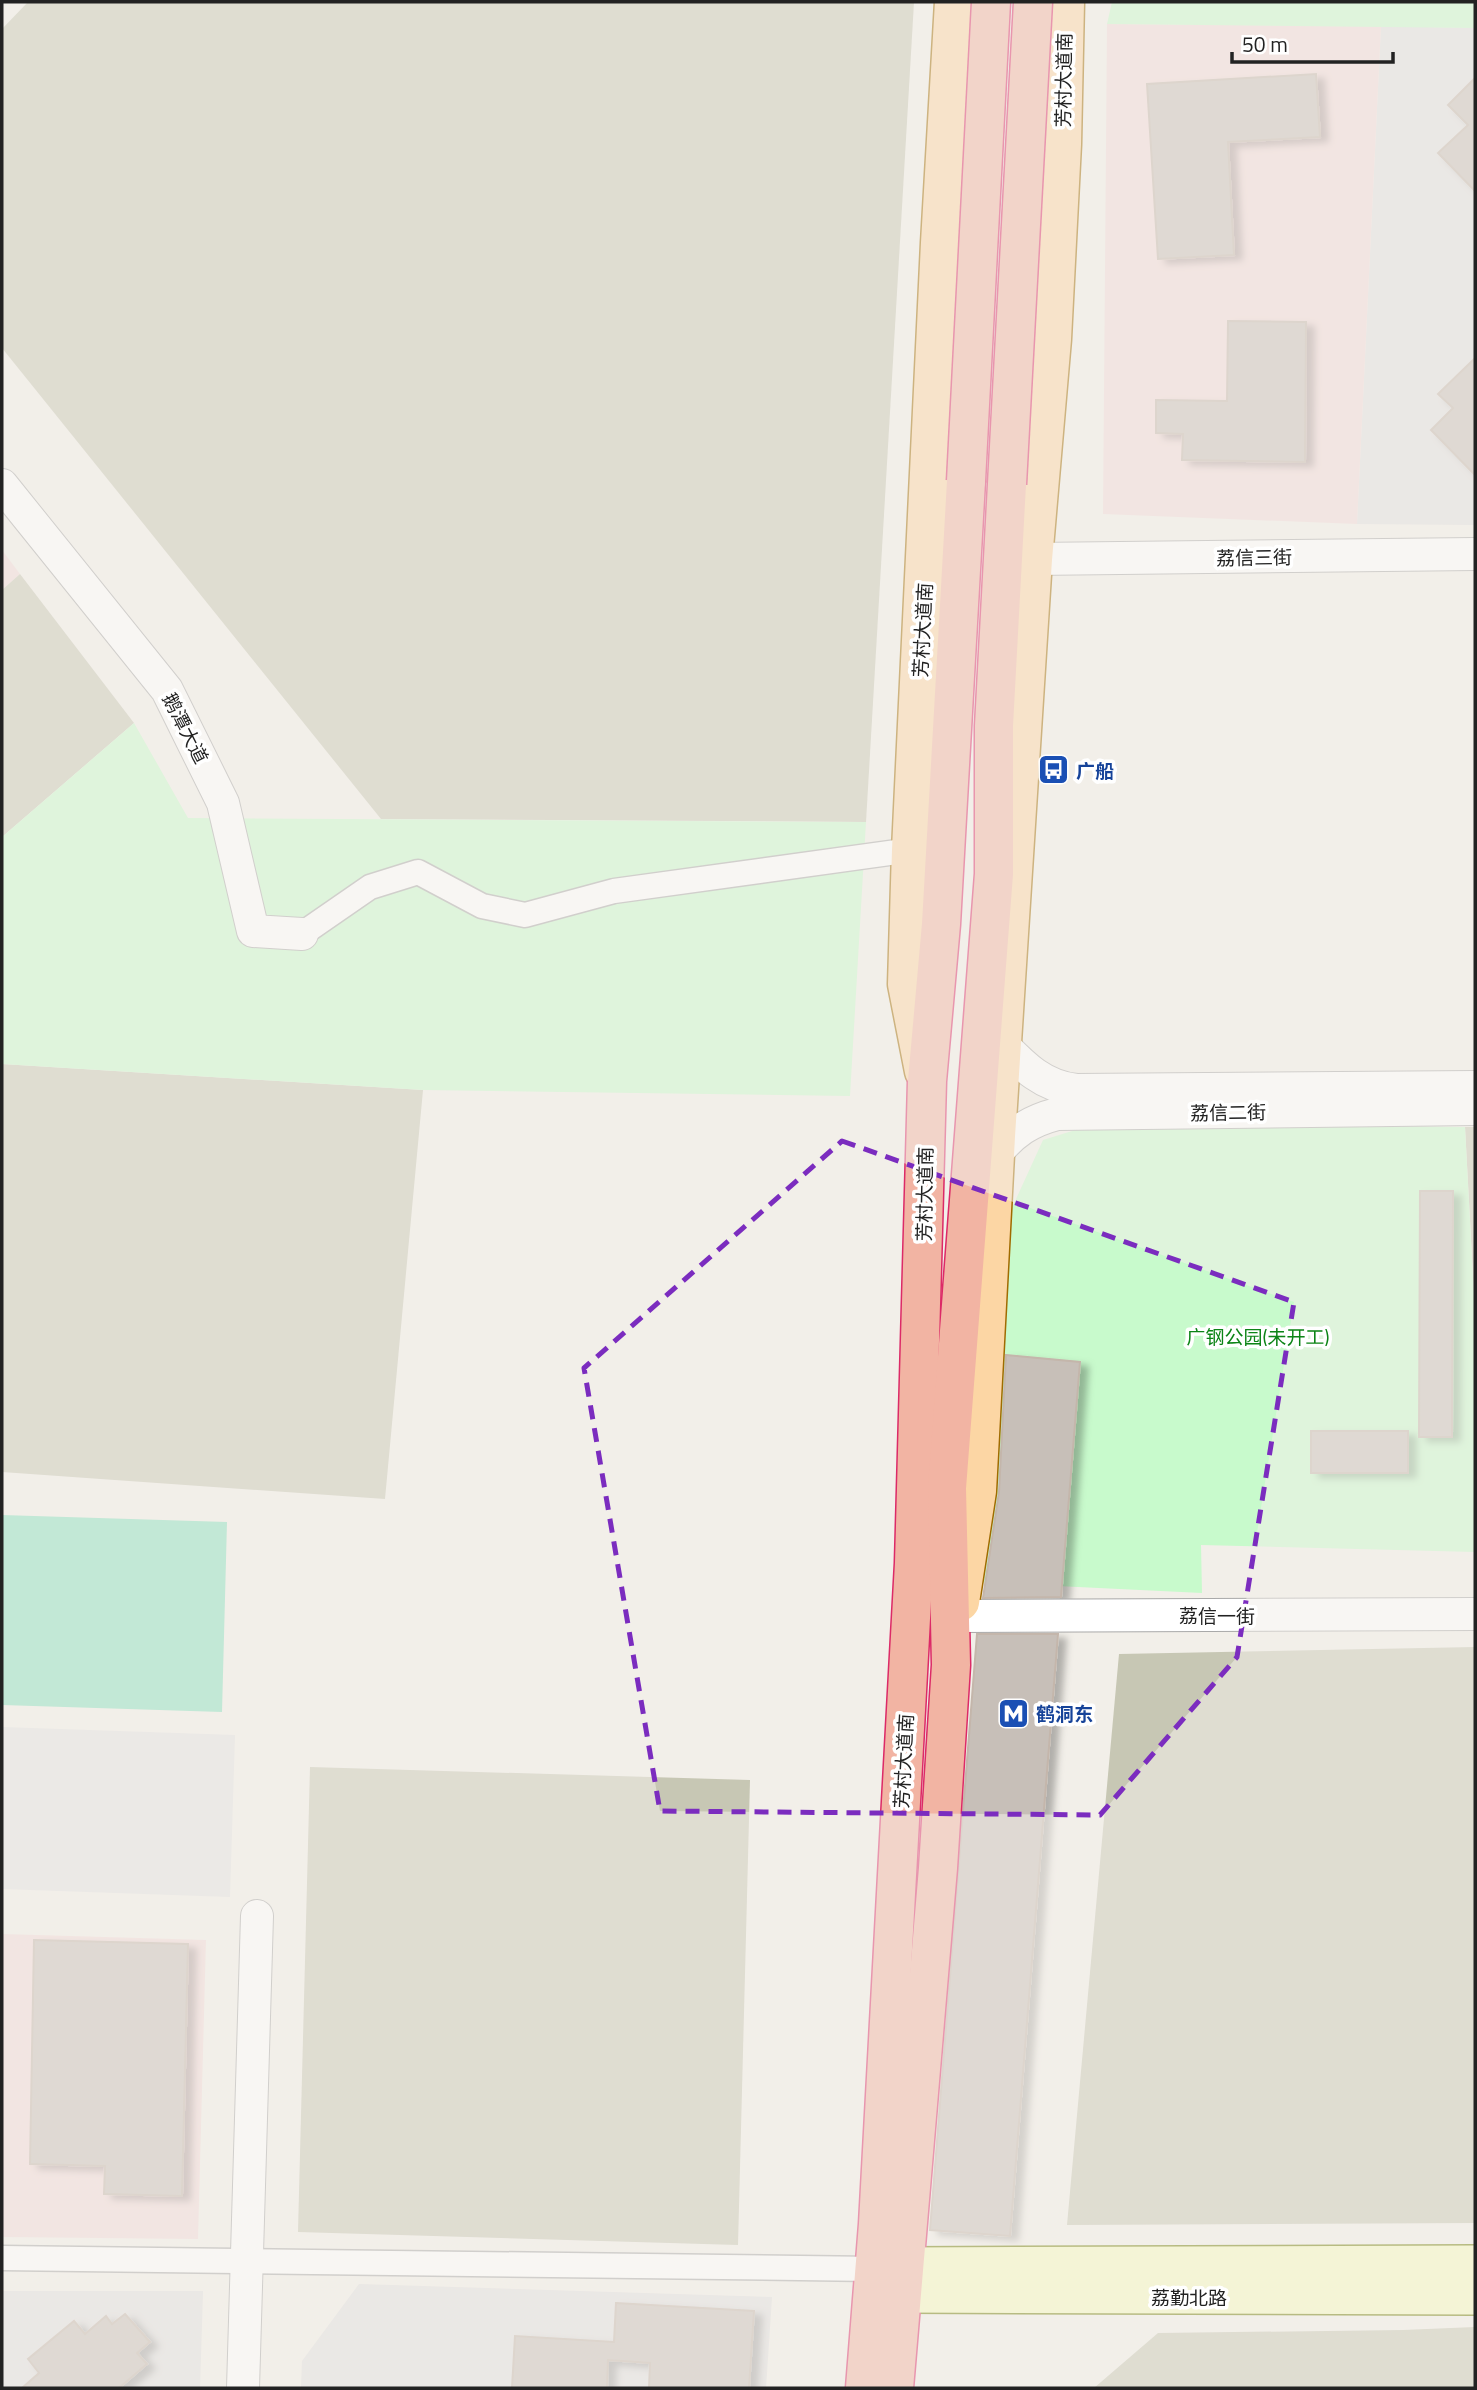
<svg xmlns="http://www.w3.org/2000/svg" width="1477" height="2390" font-family="'Titillium Web','Noto Sans SC',sans-serif">
  <style>
    .residential { fill: #e0dfdf }
    .commercial { fill: #f2dad9 }
    .construction { fill: #c7c7b4 }
    .park { fill: #c8facc }
    .pitch { fill: #88e0be }
    .parking { fill: #e2e2e2 }
    .building { fill: #c7bfb8; stroke: #c4b6ab; stroke-width: 2; filter: url(#shadow) }
    .lines { fill: none; stroke-linecap: round; stroke-linejoin: round }
    .minor-casing { stroke: #a9a9a9; stroke-width: 27 }
    .tertiary-casing { stroke: #a9a9a9; stroke-width: 34 }
    .secondary-casing { stroke: #707d05; stroke-width: 38 }
    .primary-casing { stroke: #a06b00; stroke-width: 41 }
    .trunk-casing { stroke: #dc2a67; stroke-width: 41 }
    .minor { stroke: #fff; stroke-width: 24 }
    .tertiary { stroke: #fff; stroke-width: 32 }
    .secondary { stroke: #f7fabf; stroke-width: 35 }
    .primary { stroke: #fcd6a4; stroke-width: 38 }
    .trunk { stroke: #f2b4a3; stroke-width: 38 }
    .trunk-bridge-casing { stroke: #dc2a67; stroke-width: 41; stroke-linecap: butt }
    .trunk-bridge { stroke: #f2b4a3; stroke-width: 38 }
    .marked { fill: none; stroke: #7b2cbf; stroke-width: 5; stroke-dasharray: 14 9; stroke-linejoin: round }
    .labels { text-anchor: middle; dominant-baseline: central; stroke-width: 7; stroke-linejoin: round; paint-order: stroke }
    .street-label { font-size: 19px; fill: #222; stroke: #fff }
    .transit-label { font-size: 19px; font-weight: bold; fill: #164399; stroke: #fff; text-anchor: start }
    .park-label { font-size: 19px; fill: #0c8416; stroke: #fff }
  </style>
  <defs>
    <filter id="shadow"><feDropShadow dx="8" dy="4.5" stdDeviation="3.5" flood-color="#0004"/></filter>
  </defs>
  <rect width="100%" height="100%" fill="#f2efe9"/>
  <g class="residential">
    <path d="M 1381,26 L 1475,28 L 1475,525 L 1357,524 Z"/>
    <path d="M 359,2284 L 772,2297 L 766,2388 L 301,2388 L 302,2361 Z"/>
    <path d="M 2,2291 L 203,2291 L 200,2388 L 2,2388 Z"/>
  </g>
  <g class="commercial">
    <path d="M 1107,24 L 1381,26 L 1357,524 L 1103,514 Z"/>
    <path d="M 2,550 L 20,574 L 2,590 Z"/>
    <path d="M 2,1934 L 206,1940 L 198,2239 L 2,2237 Z"/>
  </g>
  <g class="construction">
    <path d="M 28,2 L 914,2 L 866,822 L 381,819 L 2,348 L 2,29 Z"/>
    <path d="M 20,574 L 134,723 L 2,837 L 2,590 Z"/>
    <path d="M 2,1064 L 423,1090 L 385,1499 L 2,1472 Z"/>
    <path d="M 1465,1127 L 1475,1127 L 1475,1314 Z"/>
    <path d="M 1475,1647 L 1475,2223 L 1067,2225 L 1119,1654 Z"/>
    <path d="M 310,1767 L 750,1780 L 738,2245 L 298,2232 Z"/>
    <path d="M 1475,2327 L 1475,2388 L 1094,2388 L 1158,2333 L 1403,2330 Z"/>
  </g>
  <g class="park">
    <path d="M 1112,2 L 1475,2 L 1475,28 L 1107,24 Z"/>
    <path d="M 134,723 L 188,818 L 866,822 L 850,1096 L 423,1090 L 2,1064 L 2,837 Z"/>
    <path d="M 1098,1123 L 1465,1127 L 1475,1314 L 1475,1552 L 1201,1545 L 1202,1593 L 973,1582 L 1006,1221 L 1043,1140 Z"/>
  </g>
  <path class="pitch" d="M 2,1515 L 227,1522 L 222,1712 L 2,1705 Z"/>
  <path class="parking" d="M 2,1727 L 235,1735 L 230,1897 L 2,1889 Z"/>
  <g class="building">
    <path d="M 1316,74 L 1320,137 L 1228,142 L 1234,255 L 1158,259 L 1147,84 Z"/>
    <path d="M 1475,78 L 1475,191 L 1438,153 L 1468,125 L 1448,105 Z"/>
    <path d="M 1228,321 L 1306,322 L 1305,462 L 1182,460 L 1183,434 L 1156,433 L 1156,400 L 1227,401 Z"/>
    <path d="M 1475,358 L 1475,475 L 1431,430 L 1453,408 L 1438,394 Z"/>
    <path d="M 1420,1191 L 1453,1191 L 1452,1437 L 1419,1437 Z"/>
    <path d="M 1006,1355 L 1080,1362 L 1061,1597 L 983,1598 L 999,1492 Z"/>
    <rect x="1311" y="1431" width="97" height="42"/>
    <path d="M 977,1634 L 1058,1634 L 1010,2236 L 930,2230 Z"/>
    <path d="M 34,1940 L 188,1944 L 182,2196 L 104,2194 L 105,2166 L 30,2164 Z"/>
    <path d="M 616,2303 L 754,2311 L 749,2388 L 649,2388 L 650,2363 L 608,2360 L 607,2388 L 512,2388 L 515,2336 L 614,2342 Z"/>
    <path d="M 125,2314 L 150,2342 L 137,2353 L 147,2364 L 119,2388 L 22,2388 L 39,2373 L 28,2359 L 74,2321 L 85,2334 L 106,2316 L 112,2324 Z"/>
  </g>
  <g class="lines">
    <defs>
      <g id="minor">
        <path d="M 302,934 L 370,887 L 418,872 L 482,906 L 525,915 L 614,891 L 911,850"/>
        <path d="M 2,2258 L 875,2269"/>
      </g>
      <g id="tertiary">
        <path d="M 2,485 L 167,690 L 223,803 L 253,931 L 302,934"/>
        <path d="M 1033,559 L 1475,554"/>
        <path d="M 1002,1044 C 1024,1067 1043,1086 1076,1090 L 1475,1087"/>
        <path d="M 995,1155 C 1013,1132 1030,1121 1057,1114 L 1475,1109"/>
        <path d="M 958,1616 L 1475,1614"/>
        <path d="M 243,2388 L 257,1916"/>
      </g>
      <g id="secondary">
        <path d="M 906,2265 L 1475,2263"/>
        <path d="M 903,2295 L 1475,2297"/>
      </g>
      <g id="primary">
        <path d="M 924,1071 L 907,984 L 911,850 L 940,243 L 954,2"/>
        <path d="M 960,1602 L 977,1491 L 996,1136 L 1033,559 L 1052,339 L 1062,144 L 1065,2"/>
      </g>
      <g id="trunk">
        <path d="M 865,2388 L 878,2224 L 914,1563 L 927,1081 L 941,924 L 966,481"/>
        <path d="M 894,2388 L 938,1868 L 951,1665 L 947,1488 L 994,874 L 994,726 L 1007,484"/>
      </g>
    </defs>
    <use href="#minor" class="minor-casing"/>
    <use href="#tertiary" class="tertiary-casing"/>
    <use href="#secondary" class="secondary-casing"/>
    <use href="#primary" class="primary-casing"/>
    <use href="#trunk" class="trunk-casing"/>
    <use href="#minor" class="minor"/>
    <use href="#tertiary" class="tertiary"/>
    <use href="#secondary" class="secondary"/>
    <use href="#primary" class="primary"/>
    <use href="#trunk" class="trunk"/>
    <defs>
      <g id="trunk-bridge">
        <path d="M 966,481 L 991,2"/>
        <path d="M 1007,484 L 1033,2"/>
      </g>
    </defs>
    <use href="#trunk-bridge" class="trunk-bridge-casing"/>
    <use href="#trunk-bridge" class="trunk-bridge"/>
  </g>
  <path d="M0 0H1477V2390H0ZM 842,1141 L 1294,1302 L 1237,1657 L 1100,1815 L 660,1811 L 584,1368 Z" fill="#f2efe9" fill-opacity=".55" fill-rule="evenodd"/>
  <path class="marked" d="M 842,1141 L 1294,1302 L 1237,1657 L 1100,1815 L 660,1811 L 584,1368 Z"/>
  <defs>
    <symbol id="bus-square" viewBox="-11 -11 22 22"><rect x="-9" y="-9" width="18" height="18" rx="4" fill="#1a4fb4" stroke="#fff"/><path d="M-5-6H5V4H4V6H2V4H-2V6H-4V4H-5ZM-3.5-4V0h7V-4ZM-3.5 1.2v1.5H-2V1.2ZM2 1.2v1.5H3.5V1.2Z" fill="#fff"/></symbol>
    <symbol id="metro-square" viewBox="-11 -11 22 22"><rect x="-9" y="-9" width="18" height="18" rx="4" fill="#1a4fb4" stroke="#fff"/><path d="M-5.5 5V-5H-3L0 0L3-5H5.5V5H3V-.5L0 4L-3-.5V5Z" fill="#fff"/></symbol>
  </defs>
  <g fill-rule="evenodd">
    <use href="#bus-square" x="1036" y="752" width="35" height="35"/>
    <use href="#metro-square" x="996" y="1696" width="35" height="35"/>
  </g>
  <g class="labels">
    <g class="street-label">
      <text transform="translate(1063 80) rotate(-89)">芳村大道南</text>
      <text transform="translate(1254 557) rotate(-1)">荔信三街</text>
      <text transform="translate(922 630) rotate(-87)">芳村大道南</text>
      <text transform="translate(186 728) rotate(63)">鹅潭大道</text>
      <text transform="translate(1228 1112) rotate(-1)">荔信二街</text>
      <text transform="translate(924 1194) rotate(-89)">芳村大道南</text>
      <text x="1217" y="1615">荔信一街</text>
      <text transform="translate(903 1761) rotate(-87)">芳村大道南</text>
      <text x="1189" y="2297">荔勤北路</text>
    </g>
    <g class="transit-label">
      <text x="1076" y="770">广船</text>
      <text x="1036" y="1713">鹤洞东</text>
    </g>
    <g class="park-label">
      <text x="1258" y="1336">广钢公园(未开工)</text>
    </g>
  </g>
  <rect width="1477" height="2390" fill="none" stroke="#222222" stroke-width="7"/>
  <path d="M1232 52v10h161v-10" fill="none" stroke="#222222" stroke-width="3.5"/>
  <text x="1242" y="52" font-size="21" fill="#222222" stroke="#ffffff" stroke-width="5" paint-order="stroke">50 m</text>
</svg>
